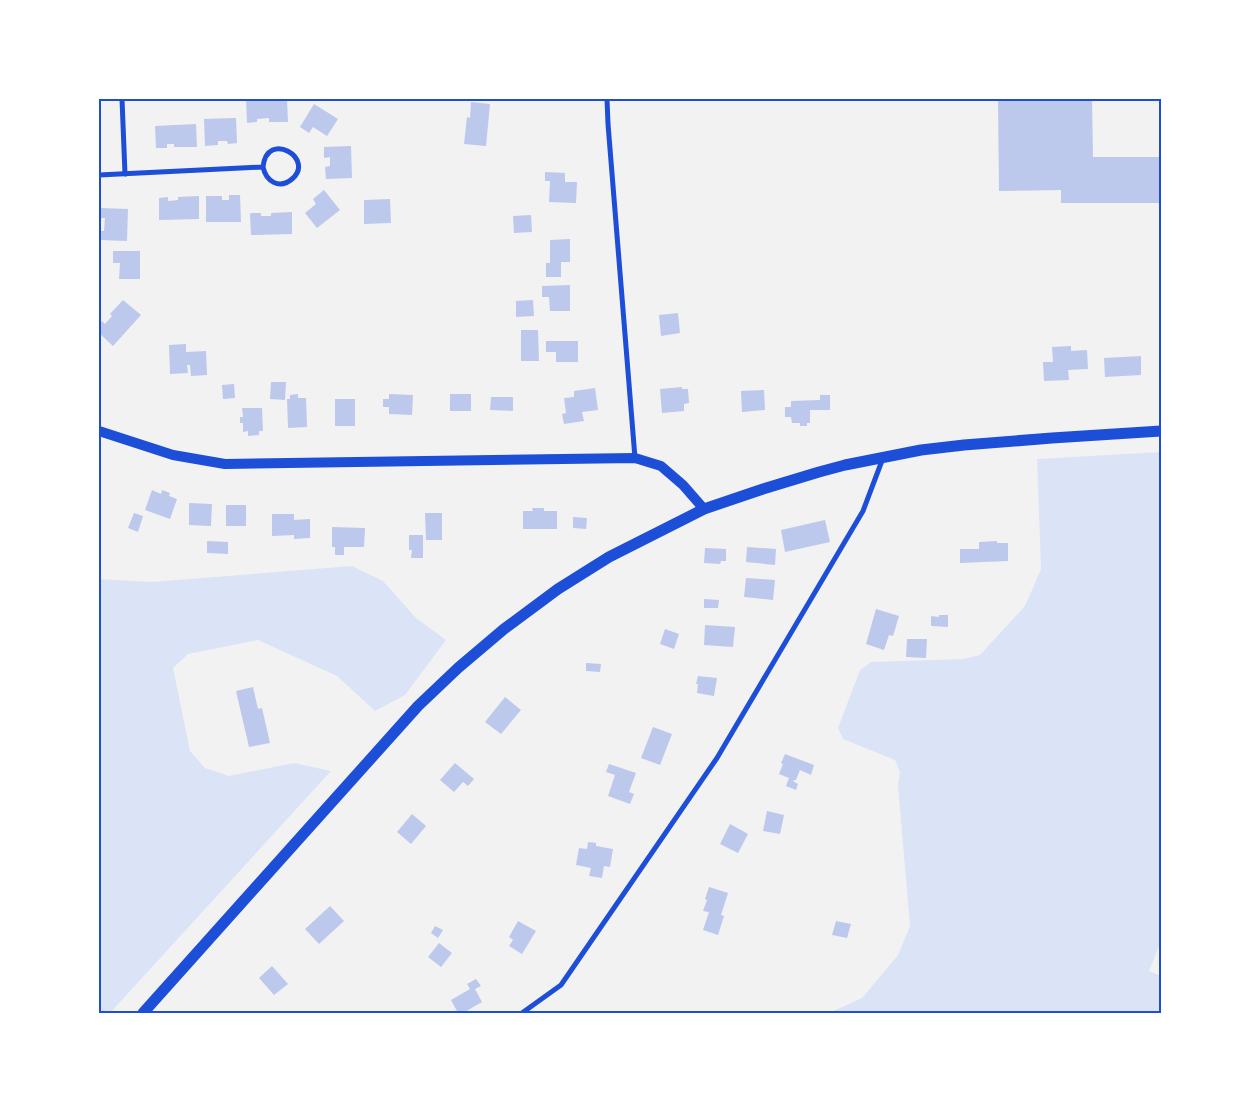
<svg xmlns="http://www.w3.org/2000/svg" width="1260" height="1112" font-family="Lato,sans-serif">
  <style>
    .green { fill: #dbe4f7 }
    .building { fill: #bdc9ec }
    .lines { fill: none; stroke-linecap: round; stroke-linejoin: round }
    .minor { stroke: #1d4ed8; stroke-width: 5 }
    .secondary { stroke: #1d4ed8; stroke-width: 10 }
    .primary { stroke: #1d4ed8; stroke-width: 11 }
    .neatline { fill: none; stroke: #1d4ed8; stroke-width: 2 }
  </style>
  <rect width="100%" height="100%" fill="#f2f2f2"/>
  <g class="green">
    <path d="M 1161,452 L 1161,941 L 1149,971 L 1161,976 L 1161,1013 L 829,1013 L 862,998 L 898,955 L 910,926 L 898,786 L 900,772 L 895,760 L 843,739 L 838,728 L 860,670 L 871,662 L 963,659 L 980,655 L 1025,606 L 1041,569 L 1037,459 Z"/>
    <path d="M 352,566 L 383,581 L 416,618 L 446,640 L 405,695 L 375,711 L 337,676 L 258,640 L 188,654 L 173,668 L 190,751 L 205,768 L 229,776 L 294,763 L 331,771 L 110,1013 L 99,1013 L 99,579 L 151,582 Z"/>
  </g>
  <g class="building">
    <path d="M 246,99 L 287,99 L 288,122 L 269,122 L 269,118 L 257,119 L 257,122 L 247,123 Z"/>
    <path d="M 998,99 L 1092,99 L 1093,157 L 1161,157 L 1161,203 L 1061,203 L 1061,190 L 999,191 Z"/>
    <path d="M 471,102 L 490,104 L 486,146 L 464,144 L 467,117 L 470,118 Z"/>
    <path d="M 314,104 L 338,119 L 327,136 L 313,127 L 309,133 L 300,127 Z"/>
    <path d="M 236,118 L 237,143 L 228,144 L 227,141 L 218,141 L 218,145 L 205,146 L 204,119 Z"/>
    <path d="M 196,124 L 197,147 L 174,147 L 174,144 L 167,144 L 167,148 L 156,148 L 155,126 Z"/>
    <path d="M 351,146 L 352,178 L 326,179 L 325,167 L 330,166 L 330,157 L 324,158 L 324,147 Z"/>
    <path d="M 545,172 L 565,173 L 565,182 L 577,182 L 576,203 L 549,202 L 550,181 L 545,181 Z"/>
    <path d="M 324,190 L 340,210 L 317,228 L 305,213 L 316,204 L 313,199 Z"/>
    <path d="M 229,195 L 240,195 L 241,222 L 206,222 L 206,196 L 222,196 L 222,200 L 229,200 Z"/>
    <path d="M 199,196 L 199,219 L 159,220 L 159,198 L 168,197 L 168,201 L 178,200 L 178,197 Z"/>
    <path d="M 390,199 L 391,223 L 364,224 L 364,200 Z"/>
    <path d="M 101,208 L 128,209 L 127,241 L 100,240 L 100,231 L 104,231 L 105,218 L 101,218 Z"/>
    <path d="M 292,212 L 292,234 L 251,235 L 250,214 L 251,213 L 261,213 L 261,216 L 271,216 L 271,213 Z"/>
    <path d="M 531,215 L 532,232 L 514,233 L 513,216 Z"/>
    <path d="M 570,239 L 570,262 L 561,262 L 561,277 L 546,277 L 546,263 L 550,263 L 550,240 Z"/>
    <path d="M 113,251 L 140,251 L 140,279 L 119,279 L 120,263 L 113,263 Z"/>
    <path d="M 570,285 L 570,311 L 550,311 L 549,297 L 542,297 L 542,286 Z"/>
    <path d="M 123,300 L 141,315 L 113,346 L 99,333 L 99,325 L 102,321 L 105,324 L 112,316 L 110,314 Z"/>
    <path d="M 533,300 L 534,316 L 516,317 L 516,301 Z"/>
    <path d="M 678,313 L 680,333 L 661,336 L 659,315 Z"/>
    <path d="M 521,330 L 538,330 L 539,361 L 521,361 Z"/>
    <path d="M 546,341 L 578,341 L 578,362 L 556,362 L 556,352 L 546,352 Z"/>
    <path d="M 186,344 L 186,352 L 206,351 L 207,375 L 191,376 L 190,365 L 187,365 L 188,373 L 170,374 L 169,345 Z"/>
    <path d="M 1071,346 L 1071,351 L 1087,350 L 1088,369 L 1068,370 L 1069,380 L 1044,381 L 1043,362 L 1053,362 L 1052,347 Z"/>
    <path d="M 1141,356 L 1141,375 L 1105,377 L 1104,358 Z"/>
    <path d="M 271,382 L 286,382 L 285,400 L 270,399 Z"/>
    <path d="M 234,384 L 235,398 L 223,399 L 222,385 Z"/>
    <path d="M 682,387 L 682,389 L 688,389 L 689,403 L 684,404 L 684,411 L 662,413 L 660,389 Z"/>
    <path d="M 595,388 L 598,410 L 582,412 L 584,421 L 564,424 L 562,414 L 566,413 L 564,398 L 574,397 L 574,391 Z"/>
    <path d="M 764,390 L 765,410 L 742,412 L 741,391 Z"/>
    <path d="M 298,394 L 298,398 L 306,398 L 307,427 L 288,428 L 287,399 L 290,399 L 290,395 Z"/>
    <path d="M 389,394 L 413,395 L 412,415 L 389,414 L 389,407 L 383,407 L 383,399 L 389,399 Z"/>
    <rect x="450" y="394" width="21" height="17"/>
    <path d="M 820,395 L 830,395 L 830,410 L 810,410 L 810,423 L 807,423 L 807,426 L 800,426 L 800,423 L 792,423 L 791,417 L 785,417 L 785,407 L 791,407 L 791,401 L 820,400 Z"/>
    <path d="M 491,397 L 513,397 L 513,411 L 490,410 Z"/>
    <rect x="335" y="399" width="20" height="27"/>
    <path d="M 242,408 L 262,408 L 263,431 L 259,431 L 259,435 L 248,436 L 248,431 L 243,432 L 243,423 L 240,423 L 240,417 L 243,417 Z"/>
    <path d="M 152,490 L 161,494 L 162,490 L 170,493 L 169,496 L 177,499 L 170,519 L 145,510 Z"/>
    <path d="M 189,503 L 212,504 L 211,526 L 189,525 Z"/>
    <rect x="226" y="505" width="20" height="21"/>
    <path d="M 532,508 L 544,508 L 544,511 L 557,511 L 557,529 L 523,529 L 523,511 L 533,511 Z"/>
    <path d="M 134,513 L 143,516 L 138,532 L 128,528 Z"/>
    <path d="M 425,513 L 442,513 L 442,540 L 426,540 Z"/>
    <path d="M 272,514 L 294,514 L 294,520 L 310,519 L 310,538 L 294,539 L 294,535 L 272,536 Z"/>
    <path d="M 573,517 L 587,518 L 586,529 L 573,528 Z"/>
    <path d="M 825,520 L 830,542 L 785,552 L 781,530 Z"/>
    <path d="M 332,527 L 365,528 L 364,547 L 344,547 L 344,555 L 335,555 L 335,547 L 332,547 Z"/>
    <path d="M 409,535 L 423,535 L 423,558 L 411,558 L 412,550 L 409,550 Z"/>
    <path d="M 207,541 L 228,542 L 228,554 L 207,553 Z"/>
    <path d="M 997,541 L 997,543 L 1008,543 L 1008,561 L 960,563 L 960,549 L 979,549 L 979,542 Z"/>
    <path d="M 747,547 L 776,549 L 775,565 L 746,562 Z"/>
    <path d="M 705,548 L 726,549 L 726,561 L 721,561 L 720,564 L 704,563 Z"/>
    <path d="M 746,578 L 775,580 L 773,600 L 744,597 Z"/>
    <path d="M 704,599 L 719,600 L 718,608 L 704,608 Z"/>
    <path d="M 876,609 L 899,616 L 893,636 L 889,635 L 884,650 L 866,644 Z"/>
    <path d="M 939,615 L 948,615 L 948,627 L 931,626 L 931,616 L 939,617 Z"/>
    <path d="M 705,625 L 735,627 L 733,647 L 704,645 Z"/>
    <path d="M 665,629 L 679,634 L 674,649 L 660,644 Z"/>
    <path d="M 907,639 L 927,639 L 926,658 L 906,657 Z"/>
    <path d="M 586,663 L 601,664 L 600,672 L 586,671 Z"/>
    <path d="M 698,676 L 717,678 L 714,696 L 697,693 L 698,684 L 696,684 Z"/>
    <path d="M 253,687 L 258,709 L 262,708 L 270,743 L 249,747 L 236,691 Z"/>
    <path d="M 505,697 L 521,710 L 501,734 L 485,722 Z"/>
    <path d="M 653,727 L 672,734 L 660,765 L 641,758 Z"/>
    <path d="M 785,754 L 814,765 L 811,775 L 800,770 L 796,780 L 794,780 L 793,781 L 798,784 L 796,790 L 786,786 L 789,778 L 779,774 L 783,764 L 781,763 Z"/>
    <path d="M 455,763 L 474,779 L 468,786 L 463,782 L 454,792 L 440,780 Z"/>
    <path d="M 609,764 L 636,773 L 629,792 L 634,794 L 630,804 L 608,796 L 615,775 L 606,772 Z"/>
    <path d="M 767,811 L 784,815 L 780,834 L 763,831 Z"/>
    <path d="M 412,814 L 426,826 L 411,844 L 397,832 Z"/>
    <path d="M 730,824 L 748,834 L 738,853 L 720,844 Z"/>
    <path d="M 588,842 L 596,843 L 596,846 L 613,849 L 610,867 L 604,866 L 602,878 L 589,876 L 591,868 L 576,865 L 579,848 L 587,849 Z"/>
    <path d="M 709,887 L 728,893 L 721,915 L 724,916 L 718,935 L 703,930 L 709,912 L 703,911 L 707,900 L 705,899 Z"/>
    <path d="M 330,906 L 344,921 L 319,944 L 305,929 Z"/>
    <path d="M 518,921 L 536,931 L 522,954 L 509,946 L 513,940 L 509,937 Z"/>
    <path d="M 836,921 L 851,924 L 847,938 L 832,935 Z"/>
    <path d="M 435,926 L 443,930 L 438,938 L 431,933 Z"/>
    <path d="M 439,943 L 452,953 L 441,967 L 428,957 Z"/>
    <path d="M 272,966 L 288,984 L 274,995 L 259,978 Z"/>
    <path d="M 476,979 L 481,986 L 475,989 L 482,1002 L 463,1013 L 458,1013 L 451,1000 L 470,989 L 467,984 Z"/>
  </g>
  <g class="lines">
    <g class="minor">
      <path d="M 122,99 L 125,174"/>
      <path d="M 607,99 L 608,124 L 635,458"/>
      <path d="M 99,175 L 263,167 C 266,181 279,190 292,179 C 316,159 267,129 263,167"/>
      <path d="M 522,1013 L 561,985 L 717,758 L 863,511 L 883,458"/>
    </g>
    <path class="secondary" d="M 99,431 L 173,455 L 225,464 L 635,458 L 661,466 L 683,485 L 704,509"/>
    <path class="primary" d="M 143,1013 L 418,706 L 458,668 L 504,629 L 558,589 L 609,557 L 704,509 L 763,489 L 819,472 L 845,465 L 921,450 L 964,445 L 1052,438 L 1161,431"/>
  </g>
  <rect width="1260" height="1112" fill="none" stroke="#ffffff" stroke-width="200"/>
  <rect x="100" y="100" width="1060" height="912" class="neatline"/>
</svg>
